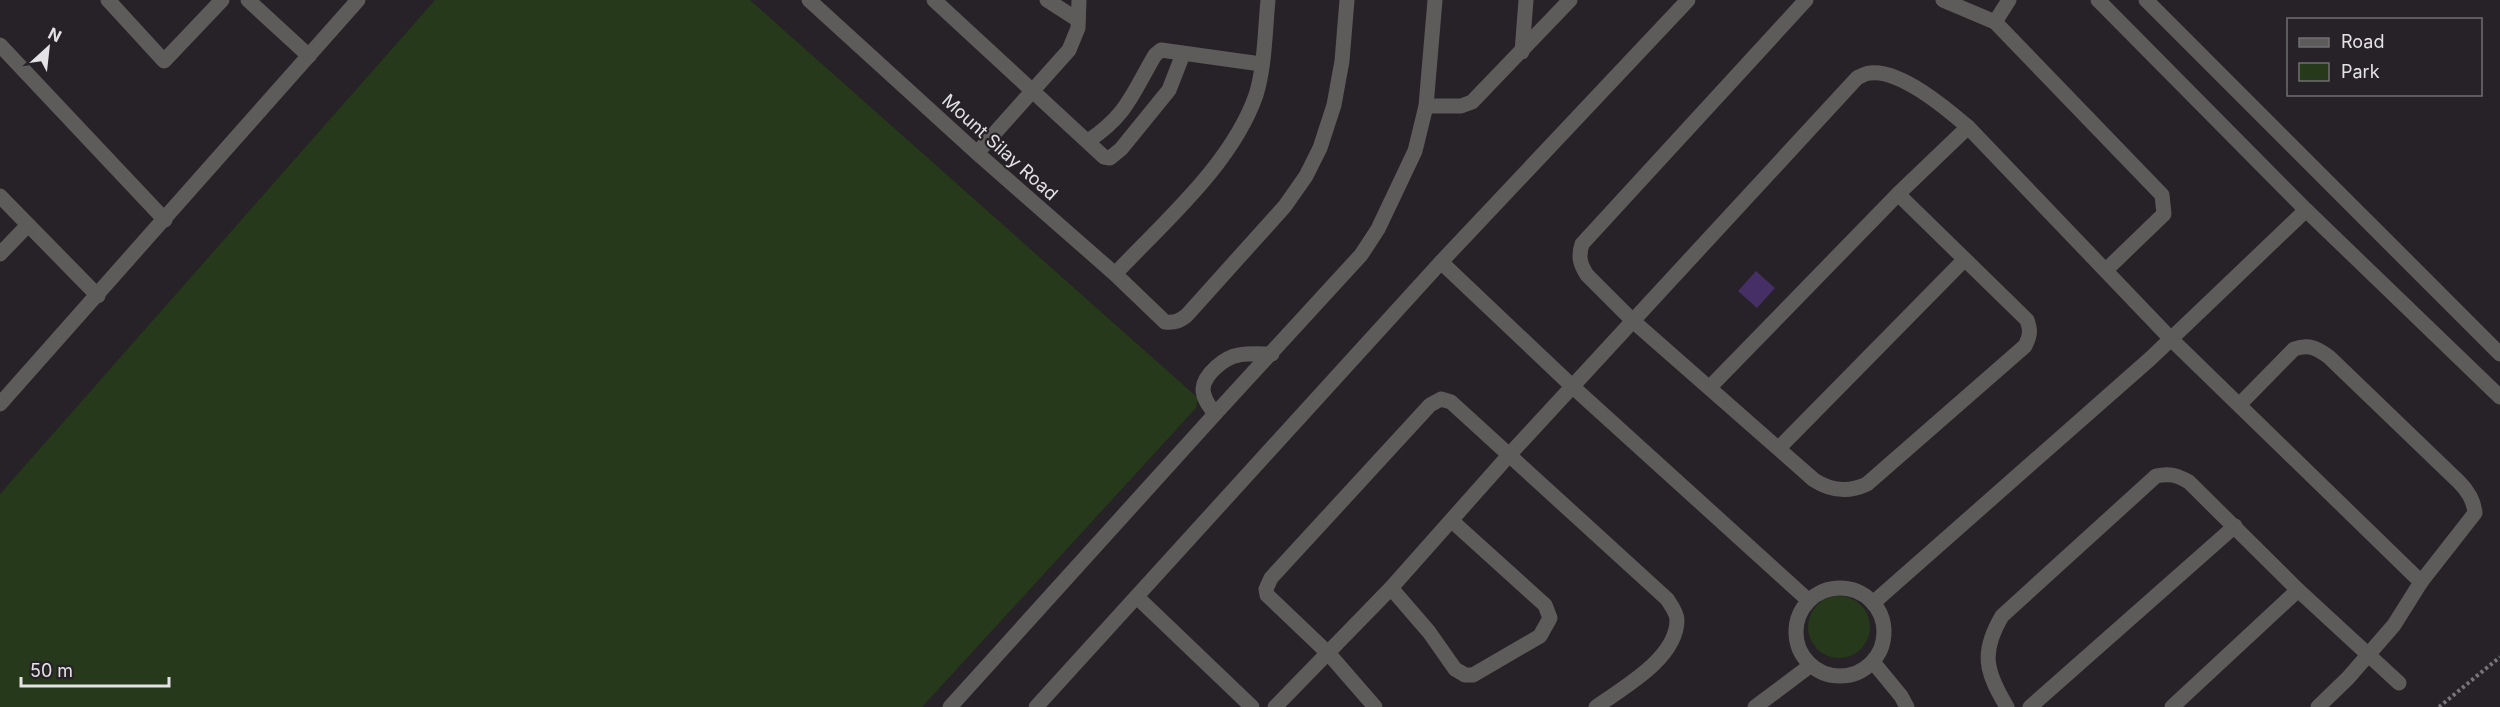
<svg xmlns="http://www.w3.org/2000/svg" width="2500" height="707" font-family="Inter,sans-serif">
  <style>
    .green { fill: #26391a }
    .building { fill: #452f64 }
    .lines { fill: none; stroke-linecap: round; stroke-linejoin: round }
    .path { stroke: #787579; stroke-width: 4; stroke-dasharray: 3 3; stroke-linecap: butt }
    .minor { stroke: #5e5c5a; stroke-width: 15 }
    .tertiary { stroke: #5e5c5a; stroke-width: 15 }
    .labels { text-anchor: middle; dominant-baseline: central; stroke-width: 4.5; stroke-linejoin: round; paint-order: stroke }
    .street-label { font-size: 18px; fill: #e4e2e5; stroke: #262227 }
  </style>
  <rect width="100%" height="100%" fill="#262227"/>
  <g class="green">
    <path d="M 435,0 L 750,0 L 1198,398 L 1196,408 L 922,707 L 0,707 L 0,494 Z"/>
    <circle cx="1839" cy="627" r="31"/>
  </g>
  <path class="building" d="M 1756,271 L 1775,288 L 1757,308 L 1738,291 Z"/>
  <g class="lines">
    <path class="path" d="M 2439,707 L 2500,657"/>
    <g class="minor">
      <path d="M 108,0 L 164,61 L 222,0"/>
      <path d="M 248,0 L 309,56"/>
      <path d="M 809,0 L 977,153 L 1115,274 L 1165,322 C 1175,323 1180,321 1187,315 L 1285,206 L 1306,176 L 1320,148 L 1334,105 L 1342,61 L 1347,0"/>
      <path d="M 934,0 L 1104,157 L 1110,158 L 1121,149 L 1169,90 L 1183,54"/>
      <path d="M 1047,0 L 1078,20"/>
      <path d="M 1806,0 L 1582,244 C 1578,257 1580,264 1587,275 L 1633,321 L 1814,480 C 1831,491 1848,493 1867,484 L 2025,346 C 2030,336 2031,331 2027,320 L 1898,194"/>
      <path d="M 1943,0 L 1995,22 L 2162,195 L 2164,214 L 2106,270"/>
      <path d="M 2098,0 L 2306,210 L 2500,397"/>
      <path d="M 2146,0 L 2500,354"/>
      <path d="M 1995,22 L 2009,0"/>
      <path d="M 0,45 L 165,220"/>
      <path d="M 1522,52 L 1526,0"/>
      <path d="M 1426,106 L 1461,106 L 1472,102 L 1570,0"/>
      <path d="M 1088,141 C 1128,114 1132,94 1155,55 L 1161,50 L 1261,64"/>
      <path d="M 977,153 L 1069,50 L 1078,28 L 1079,0"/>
      <path d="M 0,196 L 98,296"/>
      <path d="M 0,254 L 28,225"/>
      <path d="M 1441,262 L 1573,387 L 1808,600"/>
      <path d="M 1115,274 C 1164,222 1232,164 1256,95 C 1265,66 1265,30 1268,0"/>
      <path d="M 1272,354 C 1261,354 1249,353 1239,355 C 1225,357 1204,374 1203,389 C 1203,399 1210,407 1215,414 L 1361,255 L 1378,229 L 1415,151 L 1426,106 L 1435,0"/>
      <path d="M 1710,387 L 1898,194 L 1968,127"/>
      <path d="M 0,404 L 358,0"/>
      <path d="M 2240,404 L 2294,349 C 2309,344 2317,348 2329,357 L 2459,482 C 2468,491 2474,500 2475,513 L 2421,582 L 2394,625 L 2348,678 L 2318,707"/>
      <path d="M 1779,448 L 1964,260"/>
      <circle cx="1840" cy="632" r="44"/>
      <path d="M 1391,588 L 1429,632 L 1455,669 L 1465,675 L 1473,675 L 1540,636 L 1550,618 L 1545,605 L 1452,521"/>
      <path d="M 1137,597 L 1252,707"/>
      <path d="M 1873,603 L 2151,358 L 2306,210"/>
      <path d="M 1873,662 L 1901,696 L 1907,707"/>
      <path d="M 1036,707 L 1441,262 L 1688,0"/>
      <path d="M 1275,707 L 1391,588 L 1510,454 L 1857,78 C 1861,76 1866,73 1870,73 C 1900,69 1947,109 1968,127 L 2171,339 L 2421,582"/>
      <path d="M 1375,707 L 1329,654 L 1267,595 L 1266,589 L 1271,578 L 1430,405 L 1441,399 L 1451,402 L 1667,599 C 1671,605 1677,613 1677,620 C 1677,658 1624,687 1596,707"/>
      <path d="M 1755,707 L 1811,665"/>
      <path d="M 2007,707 C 1986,672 1980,653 2002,616 L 2156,476 C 2169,473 2177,475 2189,482 L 2298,590 L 2399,683"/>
      <path d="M 2030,707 L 2235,526"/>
      <path d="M 2172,707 L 2298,590"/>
    </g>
    <path class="tertiary" d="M 950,707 L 1215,414"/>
  </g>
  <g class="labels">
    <g class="street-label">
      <text transform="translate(1000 147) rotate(42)">Mount Silay Road</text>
    </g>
  </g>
  <rect x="2287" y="18" width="195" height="78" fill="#262227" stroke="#726f73" stroke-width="1.5"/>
  <rect x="2299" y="38" width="30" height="9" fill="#5e5c5a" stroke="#726f73" stroke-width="1.5"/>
  <text x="2341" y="48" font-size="18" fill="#e4e2e5">Road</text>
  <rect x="2299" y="63" width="30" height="18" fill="#26391a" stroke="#726f73" stroke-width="1.5"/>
  <text x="2341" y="78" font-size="18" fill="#e4e2e5">Park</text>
  <g transform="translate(48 48) rotate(27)" stroke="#262227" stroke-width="4.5" paint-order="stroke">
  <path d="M0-4.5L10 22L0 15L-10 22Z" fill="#e4e2e5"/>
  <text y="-9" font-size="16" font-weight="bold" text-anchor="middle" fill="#e4e2e5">N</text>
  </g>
  <path d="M21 677v9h148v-9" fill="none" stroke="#e4e2e5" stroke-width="3"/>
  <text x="30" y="677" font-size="18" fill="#e4e2e5" stroke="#262227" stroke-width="4.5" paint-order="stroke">50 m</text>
</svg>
